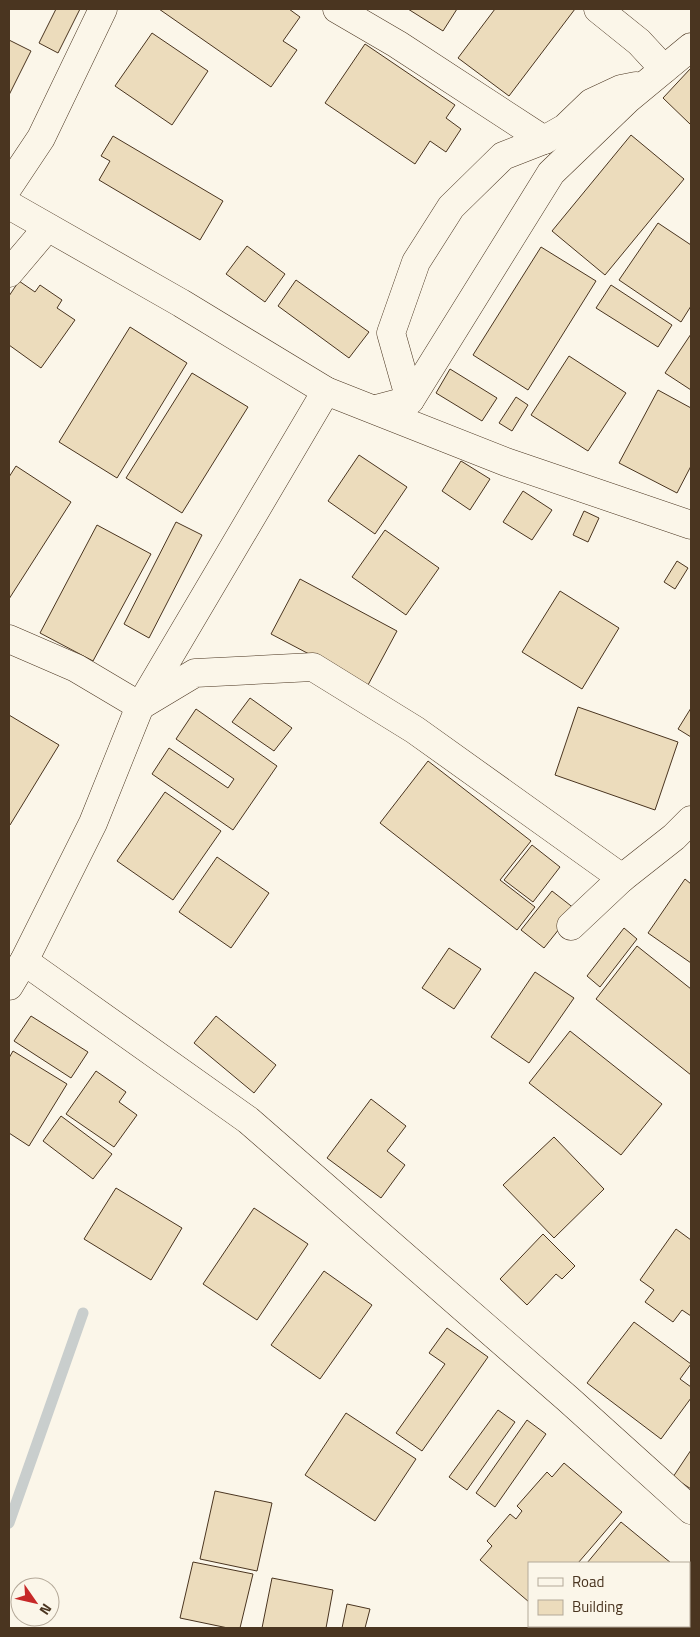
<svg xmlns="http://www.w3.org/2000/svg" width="700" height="1637" font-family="'Titillium Web',sans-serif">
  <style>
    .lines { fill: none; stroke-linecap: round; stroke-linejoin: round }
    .stream { stroke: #c9cecd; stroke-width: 11 }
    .building { fill: #ecdcbc; stroke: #4a3520 }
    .minor-casing { stroke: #4a3520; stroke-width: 29 }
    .minor { stroke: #fbf6e9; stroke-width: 28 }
  </style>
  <rect width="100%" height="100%" fill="#fbf6e9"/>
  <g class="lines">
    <path class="stream" d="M 9,1523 L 83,1313"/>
  </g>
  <g class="building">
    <path d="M 56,9 L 80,9 L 58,53 L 39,43 Z"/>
    <path d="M 159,9 L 289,9 L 300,17 L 283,41 L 297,50 L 271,87 Z"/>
    <path d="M 408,9 L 457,9 L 443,31 Z"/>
    <path d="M 495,9 L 575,9 L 509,96 L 458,58 Z"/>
    <path d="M 152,33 L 208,71 L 172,125 L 115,86 Z"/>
    <path d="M 9,40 L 31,51 L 9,95 Z"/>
    <path d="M 365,44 L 455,105 L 446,118 L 461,129 L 446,152 L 430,141 L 415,164 L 325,103 Z"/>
    <path d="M 691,68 L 691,125 L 663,98 Z"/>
    <path d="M 631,135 L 684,179 L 605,275 L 552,231 Z"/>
    <path d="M 113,136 L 223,201 L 200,240 L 99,180 L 110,161 L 101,156 Z"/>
    <path d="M 658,223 L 691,245 L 691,306 L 681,322 L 619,280 Z"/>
    <path d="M 247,246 L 285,274 L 265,302 L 226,274 Z"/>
    <path d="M 541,247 L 596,281 L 528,390 L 473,355 Z"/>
    <path d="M 296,280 L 369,332 L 349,358 L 278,306 Z"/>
    <path d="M 19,281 L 35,292 L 40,285 L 62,300 L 57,308 L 75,320 L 41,368 L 9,345 L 9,296 Z"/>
    <path d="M 611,285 L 672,325 L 658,347 L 596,308 Z"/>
    <path d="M 130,327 L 187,363 L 117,478 L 59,442 Z"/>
    <path d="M 691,334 L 691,390 L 665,373 Z"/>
    <path d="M 569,356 L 626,393 L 588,451 L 531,415 Z"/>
    <path d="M 450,369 L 497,398 L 482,421 L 436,393 Z"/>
    <path d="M 192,373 L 248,407 L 182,513 L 126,478 Z"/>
    <path d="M 658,390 L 691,408 L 691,466 L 677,493 L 619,463 Z"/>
    <path d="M 516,397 L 528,405 L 512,431 L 499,423 Z"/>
    <path d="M 359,455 L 407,487 L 375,534 L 328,501 Z"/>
    <path d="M 461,461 L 490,479 L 470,510 L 442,491 Z"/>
    <path d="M 16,466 L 71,502 L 9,599 L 9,477 Z"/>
    <path d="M 523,491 L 552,510 L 532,540 L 503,522 Z"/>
    <path d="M 584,511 L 599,518 L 588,542 L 573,535 Z"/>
    <path d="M 176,522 L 202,535 L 149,638 L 124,624 Z"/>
    <path d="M 97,525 L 151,554 L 93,661 L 40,633 Z"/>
    <path d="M 385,530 L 439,568 L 406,615 L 352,577 Z"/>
    <path d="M 677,561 L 688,568 L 675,589 L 664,582 Z"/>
    <path d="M 300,579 L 397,631 L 368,685 L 271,634 Z"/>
    <path d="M 560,591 L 619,628 L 582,689 L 522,652 Z"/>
    <path d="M 250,698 L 292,728 L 274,751 L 232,722 Z"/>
    <path d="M 578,707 L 678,742 L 655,810 L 555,775 Z"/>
    <path d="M 691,708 L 691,737 L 678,729 Z"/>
    <path d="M 196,709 L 277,766 L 233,830 L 152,774 L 169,748 L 228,788 L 234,779 L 176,739 Z"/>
    <path d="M 9,715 L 59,745 L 10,825 L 9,824 Z"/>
    <path d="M 428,761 L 531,841 L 500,880 L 535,907 L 517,930 L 380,823 Z"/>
    <path d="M 165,792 L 221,831 L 173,900 L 117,861 Z"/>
    <path d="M 532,845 L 560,867 L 533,902 L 504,880 Z"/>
    <path d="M 217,857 L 269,893 L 231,948 L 179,912 Z"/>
    <path d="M 685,879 L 691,884 L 691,963 L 648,933 Z"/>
    <path d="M 552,891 L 575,909 L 544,948 L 521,930 Z"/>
    <path d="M 624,928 L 637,939 L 600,987 L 587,976 Z"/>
    <path d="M 637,946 L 691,989 L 691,1075 L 596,999 Z"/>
    <path d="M 449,948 L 481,969 L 454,1009 L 422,988 Z"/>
    <path d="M 535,972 L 574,998 L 529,1063 L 491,1037 Z"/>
    <path d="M 31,1016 L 88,1052 L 71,1078 L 14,1041 Z"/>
    <path d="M 216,1016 L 276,1065 L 254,1093 L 194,1043 Z"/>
    <path d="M 570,1031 L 662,1104 L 621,1155 L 529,1083 Z"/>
    <path d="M 13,1051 L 67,1084 L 29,1146 L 9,1133 L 9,1058 Z"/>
    <path d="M 96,1071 L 126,1092 L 119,1102 L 137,1115 L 114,1147 L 66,1114 Z"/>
    <path d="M 371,1099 L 406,1126 L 387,1151 L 405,1165 L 381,1198 L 327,1158 Z"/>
    <path d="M 61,1116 L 112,1154 L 93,1179 L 43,1141 Z"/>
    <path d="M 554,1137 L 604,1189 L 554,1238 L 503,1185 Z"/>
    <path d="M 116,1188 L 182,1228 L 151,1280 L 84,1239 Z"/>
    <path d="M 254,1208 L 308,1244 L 257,1320 L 203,1284 Z"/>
    <path d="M 676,1229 L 691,1240 L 691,1316 L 682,1310 L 673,1322 L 645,1302 L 654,1290 L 640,1280 Z"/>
    <path d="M 543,1234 L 575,1266 L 562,1279 L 556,1274 L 527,1305 L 500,1279 Z"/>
    <path d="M 324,1271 L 372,1305 L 320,1379 L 271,1345 Z"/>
    <path d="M 634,1322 L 691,1364 L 680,1379 L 691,1387 L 691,1398 L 661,1439 L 587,1383 Z"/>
    <path d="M 447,1328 L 488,1357 L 422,1451 L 396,1433 L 445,1364 L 429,1353 Z"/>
    <path d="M 498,1410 L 515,1422 L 467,1490 L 449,1477 Z"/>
    <path d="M 346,1413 L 416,1459 L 375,1521 L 305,1475 Z"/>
    <path d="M 527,1420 L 546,1434 L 495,1507 L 476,1493 Z"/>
    <path d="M 691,1450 L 691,1489 L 673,1477 Z"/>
    <path d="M 564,1463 L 622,1512 L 578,1563 L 529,1563 L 529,1602 L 480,1560 L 492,1546 L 487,1541 L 510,1514 L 516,1519 L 522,1511 L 517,1506 L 547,1472 L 552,1477 Z"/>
    <path d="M 215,1491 L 272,1503 L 257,1571 L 200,1559 Z"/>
    <path d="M 621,1522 L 671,1563 L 587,1563 Z"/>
    <path d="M 193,1562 L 253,1574 L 240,1628 L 228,1628 L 180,1618 Z"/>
    <path d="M 272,1578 L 333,1590 L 326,1628 L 262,1628 Z"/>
    <path d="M 347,1604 L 370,1609 L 365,1628 L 342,1628 Z"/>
    <path d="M 533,1626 L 567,1626 L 570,1628 L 532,1628 Z"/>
    <path d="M 587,1626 L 632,1626 L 630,1628 L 590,1628 Z"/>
  </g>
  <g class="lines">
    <defs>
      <g id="minor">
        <path d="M 337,9 L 397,44 L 544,140"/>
        <path d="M 598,9 L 639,42 L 664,69"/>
        <path d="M 9,186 L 41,138 L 103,9"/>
        <path d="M 9,205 L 181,303 L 326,391 L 506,462 L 691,525"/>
        <path d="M 9,273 L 47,228"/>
        <path d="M 410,400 L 391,333 L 416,262 L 451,207 L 503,156 L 544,140 L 565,128 L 591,103 L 621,89 L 636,86"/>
        <path d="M 376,409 L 410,400 L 551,173 L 628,99 L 691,47"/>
        <path d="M 9,639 L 76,668 L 140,706 L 195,673 L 313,667 L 415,730 L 622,878"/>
        <path d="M 571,926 L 622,878 L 674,837 L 691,820"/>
        <path d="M 24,961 L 248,1120 L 568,1399 L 691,1510"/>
        <path d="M 9,986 L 24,961 L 93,823 L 140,706 L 326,391"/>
      </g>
    </defs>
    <use href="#minor" class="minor-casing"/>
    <use href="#minor" class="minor"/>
  </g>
  <rect width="700" height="1637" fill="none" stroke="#4a3520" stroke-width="20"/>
  <rect x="528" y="1562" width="162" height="65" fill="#fbf6e9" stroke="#b4a999"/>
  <rect x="538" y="1578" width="25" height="8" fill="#fbf6e9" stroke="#b4a999"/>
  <text x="572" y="1587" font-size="15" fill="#4a3520">Road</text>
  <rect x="538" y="1600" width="25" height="15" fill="#ecdcbc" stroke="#b4a999"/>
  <text x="572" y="1612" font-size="15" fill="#4a3520">Building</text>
  <g transform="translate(35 1602) rotate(124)"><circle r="24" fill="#fbf6e9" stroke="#b4a999"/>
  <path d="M0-4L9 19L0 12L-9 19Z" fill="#c62828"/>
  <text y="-8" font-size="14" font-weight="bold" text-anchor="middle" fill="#4a3520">N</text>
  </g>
</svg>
